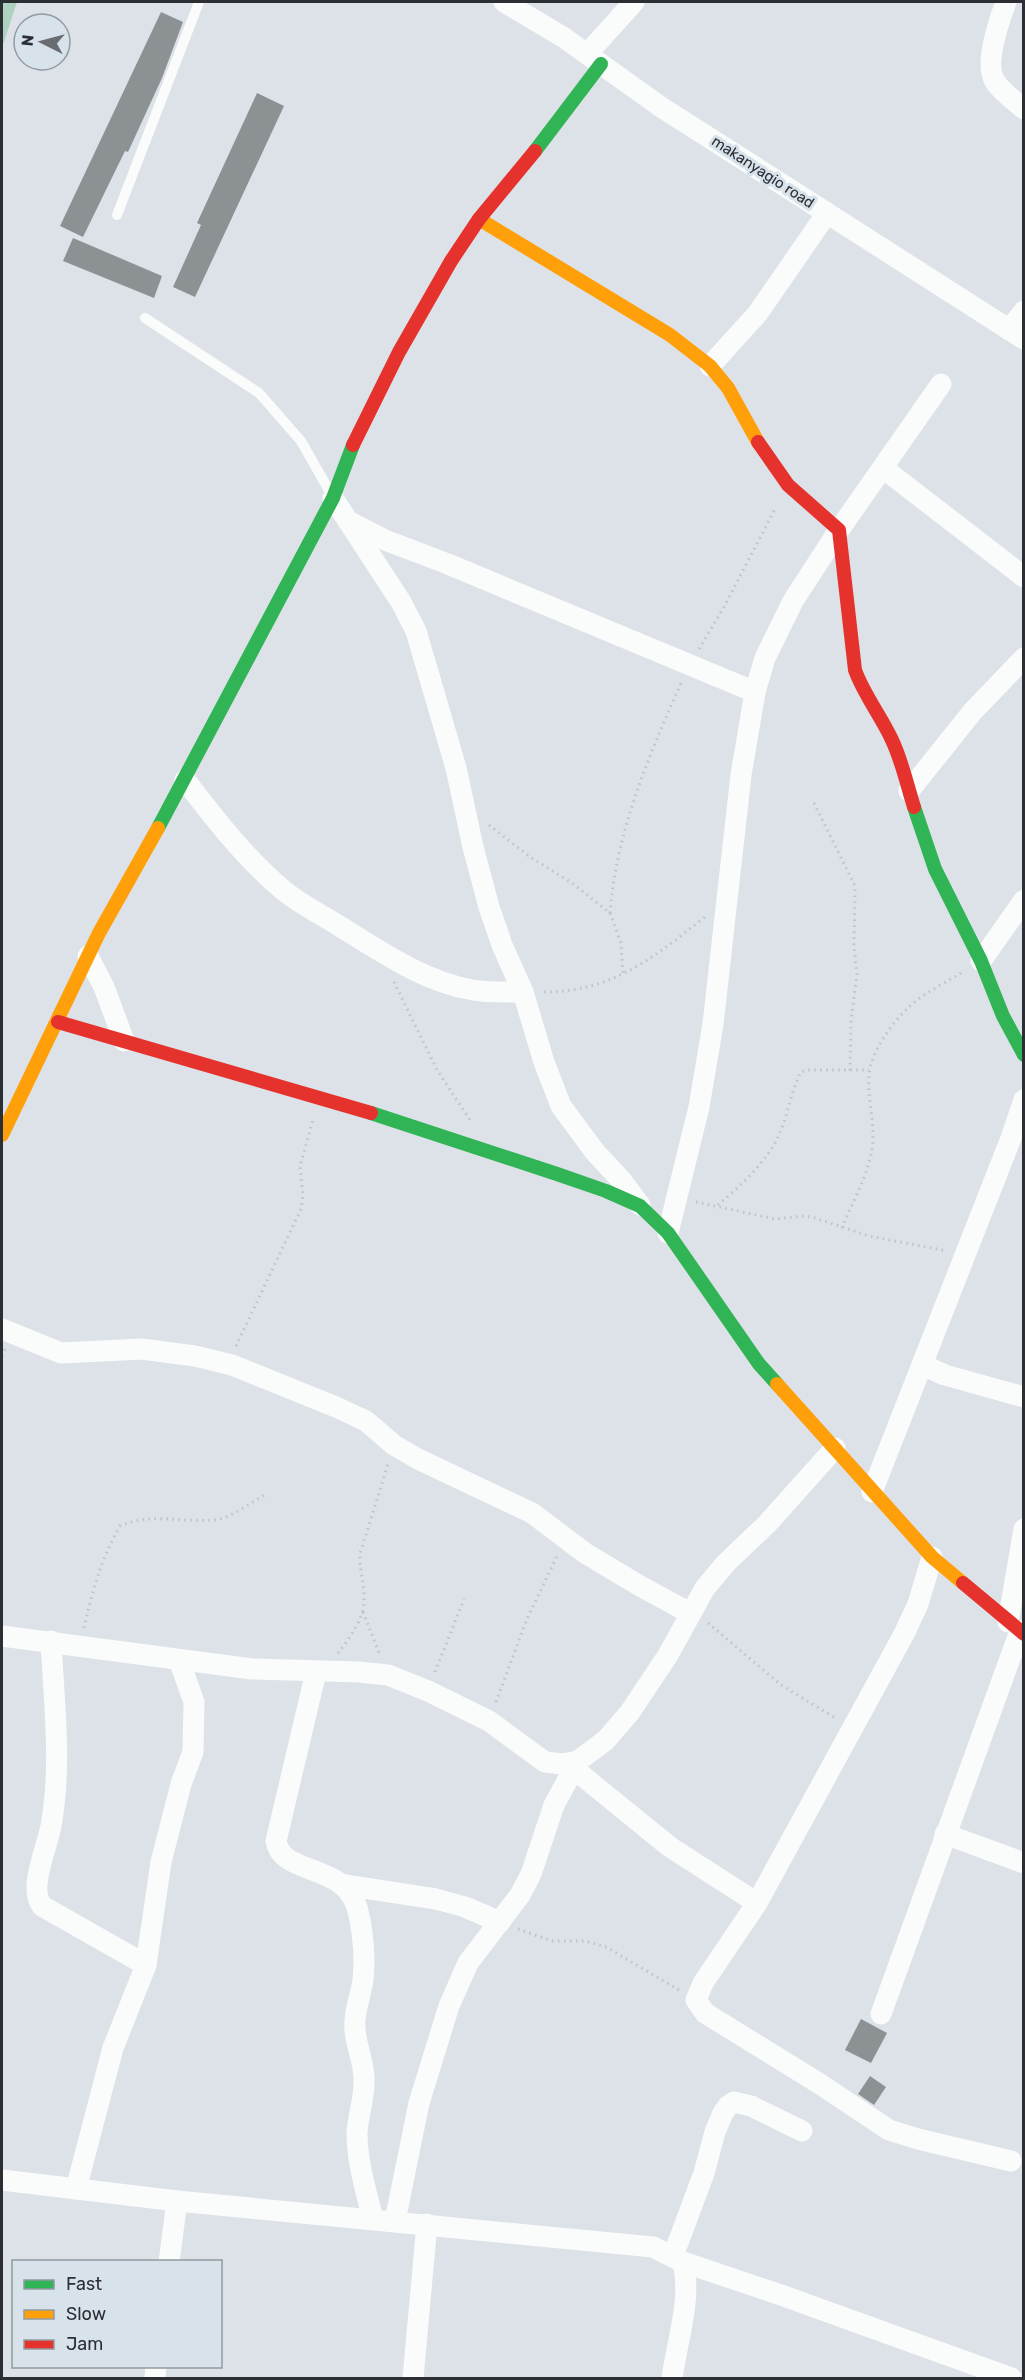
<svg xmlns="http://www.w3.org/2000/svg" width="1025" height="2380" font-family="Rubik,sans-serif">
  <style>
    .green { fill: #aed1c0 }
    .building { fill: #8c9194 }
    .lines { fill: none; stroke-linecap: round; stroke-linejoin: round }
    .path { stroke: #c0c2c3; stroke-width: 3; stroke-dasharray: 1.5 4.5; stroke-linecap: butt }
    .lane { stroke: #fafbfb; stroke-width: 10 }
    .street { stroke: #fafbfb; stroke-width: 21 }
    .fast { stroke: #30b455; stroke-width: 14 }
    .slow { stroke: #ff9f0a; stroke-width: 14 }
    .jam { stroke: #e5322d; stroke-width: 14 }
    .labels { text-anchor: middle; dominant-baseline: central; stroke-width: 6; stroke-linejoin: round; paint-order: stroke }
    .street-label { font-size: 15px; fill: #2b2e32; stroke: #d8e2eb }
  </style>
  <rect width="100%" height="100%" fill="#dce2e7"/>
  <path class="green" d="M 2,2 L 17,2 L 2,48 Z"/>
  <g class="building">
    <path d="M 161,12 L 183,22 L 162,78 L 128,152 L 125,151 L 83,237 L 60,226 Z"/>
    <path d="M 257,93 L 284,106 L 195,297 L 173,287 L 201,225 L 197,223 Z"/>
    <path d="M 73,238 L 162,276 L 154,298 L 63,261 Z"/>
    <path d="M 861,2019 L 887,2033 L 871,2063 L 845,2050 Z"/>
    <path d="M 870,2076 L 886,2087 L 874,2105 L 858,2094 Z"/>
  </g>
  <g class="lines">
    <g class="path">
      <path d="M 699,649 L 724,607 L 776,507"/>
      <path d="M 814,803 L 855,886 L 854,947 L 857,974 L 851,1021 L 850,1071"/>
      <path d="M 489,825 L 530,857 L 572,883 L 610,913 L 621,943 L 623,975"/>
      <path d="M 610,913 C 616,832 649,755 682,681"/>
      <path d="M 394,982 L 437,1070 L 470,1120"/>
      <path d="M 544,992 C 613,992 654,957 705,917"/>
      <path d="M 696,1202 L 775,1219 L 804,1216 L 815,1218 L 869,1236 L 947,1251"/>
      <path d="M 718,1205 C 740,1186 767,1162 779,1135 C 788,1115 791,1091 801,1072 L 806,1070 L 869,1070"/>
      <path d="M 842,1228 C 852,1203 867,1177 872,1150 C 876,1125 867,1101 869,1076 C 870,1054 891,1024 907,1009 C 922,994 943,984 961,973"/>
      <path d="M 236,1346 L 301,1209 L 303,1196 L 300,1166 L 313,1120"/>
      <path d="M 2,1356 L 5,1349"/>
      <path d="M 363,1612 L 380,1655"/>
      <path d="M 708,1623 L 781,1685 L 837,1719"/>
      <path d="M 84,1628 C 92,1592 101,1559 120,1526 C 154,1512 180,1523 214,1520 C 232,1518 249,1503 265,1495"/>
      <path d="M 338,1653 C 349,1639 363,1620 364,1602 C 365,1585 359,1570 360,1554 L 388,1464"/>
      <path d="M 435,1672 L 464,1599"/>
      <path d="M 496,1702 L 527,1619 L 557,1556"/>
      <path d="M 518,1929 L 552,1941 L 586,1941 L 606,1947 L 679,1990"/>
    </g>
    <g class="lane">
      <path d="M 117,215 L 199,2"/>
      <path d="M 145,318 L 259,393 L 301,441 L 330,492"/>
    </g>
    <g class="street">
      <path d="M 504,2 L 563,37 L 661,107 L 1024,339"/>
      <path d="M 1006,2 C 999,21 983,66 996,83 C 1003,93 1015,101 1024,109"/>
      <path d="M 587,54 L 634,2"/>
      <path d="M 1009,330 L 1024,311"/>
      <path d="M 710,366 L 758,313 L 827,213"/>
      <path d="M 883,468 L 1024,577"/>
      <path d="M 333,498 L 401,602 L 416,631 L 456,768 L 473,847 L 489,907 L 502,945 L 523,992 L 544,1062 L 561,1106 L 595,1152 L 622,1181 L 640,1205"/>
      <path d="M 348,521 L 385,540 L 448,564 L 755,692"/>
      <path d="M 185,780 C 215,819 245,858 283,890 C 300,904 322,915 341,927 C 381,952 425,982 473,990 C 489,993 506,992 523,992"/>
      <path d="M 909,791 L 973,711 L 1024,658"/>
      <path d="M 88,956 L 104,987 L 124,1041"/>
      <path d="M 981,961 L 1024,900"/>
      <path d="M 668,1233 L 699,1107 L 713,1024 L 741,775 L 755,692 L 765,658 L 793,601 L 839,530 L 941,384"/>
      <path d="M 2,1329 L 61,1353 L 142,1349 L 195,1356 L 232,1365 L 336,1407 L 366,1421 L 394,1445 L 418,1459 L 532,1513 L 585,1553 L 640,1586 L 690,1613"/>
      <path d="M 922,1365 L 945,1375 L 1024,1397"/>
      <path d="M 872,1492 L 1011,1138 L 1024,1100"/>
      <path d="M 932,1557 L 918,1604 L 904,1634 L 757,1903 L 703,1983 L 696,2000 L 705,2013 L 820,2084 L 889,2130 L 918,2139 L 1011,2161"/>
      <path d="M 1008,1622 L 1024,1529"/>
      <path d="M 2,1636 L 252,1669 L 359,1672 L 388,1675 L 428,1691 L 489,1721 L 545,1762 L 562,1764 L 578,1761 L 606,1740 L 630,1712 L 668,1655 L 705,1588 L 726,1563 L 767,1524 L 835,1448"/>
      <path d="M 51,1641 C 54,1703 62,1765 51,1826 C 47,1848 28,1888 42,1906 L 146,1965"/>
      <path d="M 316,1672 L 276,1841 C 282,1877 346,1861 358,1911 C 363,1932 365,1958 363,1980 C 361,1993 356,2007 355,2020 C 353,2041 364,2059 364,2079 C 365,2097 358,2115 357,2133 C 357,2162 366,2191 373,2219"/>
      <path d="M 574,1769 L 670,1847 L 757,1903"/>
      <path d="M 945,1834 L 1024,1863"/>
      <path d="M 345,1885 L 436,1899 L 465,1907 L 500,1922"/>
      <path d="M 881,2014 L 1020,1631"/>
      <path d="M 2,2180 L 177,2201 L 653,2247 L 683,2262 C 692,2299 677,2341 672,2378"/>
      <path d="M 76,2189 L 113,2048 L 146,1965 L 161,1862 L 181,1784 L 193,1752 L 194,1702 L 179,1660"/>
      <path d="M 395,2221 L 419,2103 L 449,2006 L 468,1963 L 520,1895 L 531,1874 L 554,1805 L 578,1761"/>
      <path d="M 673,2256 L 704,2173 L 715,2132 L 723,2113 L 728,2106 L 734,2102 L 751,2106 L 802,2131"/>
      <path d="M 169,2262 L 177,2201"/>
      <path d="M 683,2262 L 781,2295 L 1011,2378"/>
      <path d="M 155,2378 L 156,2366"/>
      <path d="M 413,2378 L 427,2224"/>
    </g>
    <g class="fast">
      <path d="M 535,151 L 601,64"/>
      <path d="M 914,807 L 935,869 L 981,961 L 1003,1016 L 1024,1055"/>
      <path d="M 158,828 L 333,498 L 353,445"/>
      <path d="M 371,1113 L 557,1174 L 606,1191 L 640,1206 L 668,1233 L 759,1364 L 777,1384"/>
    </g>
    <g class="slow">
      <path d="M 479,219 L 670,335 L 710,366 L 728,388 L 758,442"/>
      <path d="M 2,1135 L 99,933 L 158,828"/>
      <path d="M 777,1384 L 932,1557 L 963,1583"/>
    </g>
    <g class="jam">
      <path d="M 758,442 L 788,485 L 839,530 L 855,670 C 864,695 881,716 892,740 C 902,761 907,785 914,807"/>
      <path d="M 353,445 L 399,352 L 451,261 L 479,219 L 535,151"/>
      <path d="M 58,1022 L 371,1113"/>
      <path d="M 963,1583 L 1024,1634"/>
    </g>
  </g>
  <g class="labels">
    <g class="street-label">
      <text transform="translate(763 172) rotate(33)">makanyagio road</text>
    </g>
  </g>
  <rect width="1025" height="2380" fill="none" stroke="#2b2e32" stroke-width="6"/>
  <rect x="12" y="2260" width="210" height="108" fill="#d8e2eb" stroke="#939aa1" stroke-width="1.5"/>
  <rect x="24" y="2280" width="30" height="9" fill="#30b455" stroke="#939aa1" stroke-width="1.5"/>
  <text x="66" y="2290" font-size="18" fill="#2b2e32">Fast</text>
  <rect x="24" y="2310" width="30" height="9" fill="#ff9f0a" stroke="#939aa1" stroke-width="1.5"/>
  <text x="66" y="2320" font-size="18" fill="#2b2e32">Slow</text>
  <rect x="24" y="2340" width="30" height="9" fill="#e5322d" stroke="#939aa1" stroke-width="1.5"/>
  <text x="66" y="2350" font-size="18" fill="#2b2e32">Jam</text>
  <g transform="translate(42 42) rotate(276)"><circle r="28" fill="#d8e2eb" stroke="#939aa1" stroke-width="1.5"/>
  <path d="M0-4.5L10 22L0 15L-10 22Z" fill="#696d71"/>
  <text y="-9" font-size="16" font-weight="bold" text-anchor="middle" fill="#2b2e32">N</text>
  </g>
</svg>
